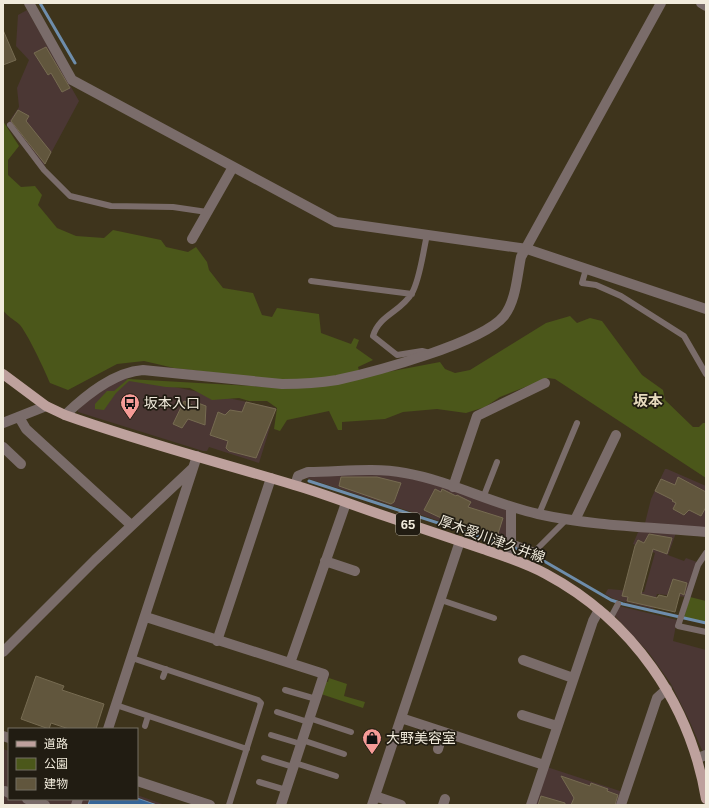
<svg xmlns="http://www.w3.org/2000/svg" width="709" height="808" font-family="Helvetica,'Noto Sans JP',sans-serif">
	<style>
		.industrial { fill: #4b3734 }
		.green { fill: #4b571a }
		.water { fill: #366596; stroke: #6e8dab }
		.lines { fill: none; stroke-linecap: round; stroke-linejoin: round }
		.stream { stroke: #6e8dab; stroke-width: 3 }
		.building { fill: #61563d; stroke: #766b51 }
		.service { stroke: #7a6c6a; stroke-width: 6 }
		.minor { stroke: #7a6c6a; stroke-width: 10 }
		.tertiary { stroke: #7a6c6a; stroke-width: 10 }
		.primary { stroke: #bea19d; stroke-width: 10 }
		.labels { text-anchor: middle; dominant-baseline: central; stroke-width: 3.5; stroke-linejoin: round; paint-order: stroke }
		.shield { fill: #211c12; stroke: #b3ad9f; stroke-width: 1 }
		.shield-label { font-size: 13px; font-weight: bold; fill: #f1ebdc }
		.poi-label { font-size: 14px; fill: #f1ebdc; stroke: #211c12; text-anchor: start }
		.street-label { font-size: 14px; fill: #f1ebdc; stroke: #211c12 }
		.neighbourhood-label { font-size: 15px; font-weight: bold; fill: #e5d9bc; stroke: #211c12 }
	</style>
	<rect width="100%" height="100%" fill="#3e341c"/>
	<path class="industrial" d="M27 10 79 101 44 166 8 123 19 107 17 88 29 60 16 46 18 15Z
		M121 378 160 384 276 408 259 463 209 447 207 451H203L78 412V410L90 399Z
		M665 469H667L706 486V529L645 523 651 499Z
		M378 473 427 481 508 510V543L306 478V476Z
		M639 530 676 533 668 555 684 561 686 558 697 562 686 597 657 594 653 609 614 599 605 594 608 589 644 592 655 553 633 544Z
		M619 606 677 620 673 641 706 650V753L702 750 689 720 671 684 649 653 615 616Z
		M3 749 9 751V799H137V795L165 805H3Z
		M547 767 623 792 618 805H534Z"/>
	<path class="green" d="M3 121 19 146 8 160V175L21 187 35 186 42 195 38 205 57 228 76 236 104 238 113 230 161 240 166 247 188 252 196 247 207 262 209 270 223 288 253 293 262 315 272 317 277 308 319 314 321 333 351 344 354 338 359 340 356 348 373 360 358 367 361 377 440 362 445 369 455 373 470 370 546 323 570 316 577 323 590 318 602 321 642 375 663 390 665 400 693 427H699L703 423H706V478L555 379 548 378 500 397 485 407 466 413 437 409 403 412 385 419 342 422V430H338L329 411 287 420 280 431 274 429 277 408 267 401H249L239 398 212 400 190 388 166 387 129 381 116 393 104 410 95 409V404L107 391H114L128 379 268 387 270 379 174 368 144 361 117 364 68 390 50 383C45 371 27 332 19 324 12 318 9 318 3 310Z
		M690 597 706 601V622L684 617Z
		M329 678 347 684 344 696 365 702 363 708 321 694 325 681 328 682Z"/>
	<path class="water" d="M137 798 157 805H88L90 799Z"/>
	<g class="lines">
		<path class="stream" d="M40 3 75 63
			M309 481 518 549 537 557 611 600 623 604 706 623"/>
	</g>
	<path class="building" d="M3 30 16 60 3 65Z
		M46 47 70 88 62 92 51 73 48 75 34 53Z
		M18 110 29 116 26 121 51 152 45 164 11 121Z
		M184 401 196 407 198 403 206 406 205 425 188 419 182 428 173 424Z
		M246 402 276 409 256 458 229 451 226 448 228 441 210 435 218 412 225 415 230 410 242 412Z
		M341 477H377L401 483 394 502 391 504 339 486Z
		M678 477 706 492V507L701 516 689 510 684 515 673 509 676 503 672 501 673 500 655 491 661 479 675 485Z
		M435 489 441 492 442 489 456 496 457 495 471 502 468 507 503 518 497 537 454 524 424 510Z
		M649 534 672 538 667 554 653 549 641 594 657 598 659 595 667 597 673 579 687 583 684 595 680 593 675 612 627 601 628 597 622 596 635 546 638 540 644 543Z
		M36 676 64 686 62 690 104 704 96 729H69L51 723 49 729 21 719Z
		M561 776 590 786 591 783 608 789 607 791 618 795 615 805H571L574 798Z
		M541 796 565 803V805H538Z"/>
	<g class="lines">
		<path class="service" d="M10 125 44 170 70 196 111 206 173 207 207 212
			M427 235C423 252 420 279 412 293 401 312 379 315 373 336L397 355 422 351 430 353
			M586 269 582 283 596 285 621 296 684 336 706 374
			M311 281 412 294
			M483 498 497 462
			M539 514 577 423
			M511 542 535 551 567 519
			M706 553 698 565 678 626 706 632
			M441 600 494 618
			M610 619 618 604
			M132 658 258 700 261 703 229 805
			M163 677 166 669
			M285 690 316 699
			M116 705 247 749
			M277 712 308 722
			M309 718 351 732
			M145 726 148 716
			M271 735 301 744
			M302 740 344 754
			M264 758 293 767
			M295 763 336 776
			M259 782 286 790"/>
		<path class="minor" d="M29 3 72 80 336 222 527 249 706 309
			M701 3 706 6
			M192 239 233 167
			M65 415C86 395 114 372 143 370L282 384C301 384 319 383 337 380 374 372 482 343 504 316 516 301 517 276 521 257L661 3
			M19 417 26 429 131 525
			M3 423 46 406
			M3 447 21 464
			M295 485 298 476 308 472C340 472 373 467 405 473 451 481 492 504 538 514 592 526 650 527 706 532
			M453 487 477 416 545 383
			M575 520 616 435
			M507 557 511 542V508
			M325 561 355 571
			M146 617 324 674 281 805
			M217 641 271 478
			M3 652 95 560 193 468
			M523 660 573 678
			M290 663 346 503
			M522 715 557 726
			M401 718 544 765
			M108 729 197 456
			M438 749 443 732
			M698 758 706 755
			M5 791 9 793
			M375 796 401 805
			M27 799 45 805
			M372 805 460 541
			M443 805 445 799
			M531 805 593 621 599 610
			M621 805 657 698 667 689"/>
		<path class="tertiary" d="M3 736 9 738
			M137 781 210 805
			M76 805 78 799"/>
		<path class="primary" d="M3 374 46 406 65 415C141 442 218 462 294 485 325 494 355 506 385 516 417 527 450 538 483 549 504 556 526 563 546 574 632 620 690 703 706 799"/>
	</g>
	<defs>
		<symbol id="bus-pin" viewBox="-11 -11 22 30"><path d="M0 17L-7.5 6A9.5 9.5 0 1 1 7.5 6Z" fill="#f59b97" stroke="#211c12"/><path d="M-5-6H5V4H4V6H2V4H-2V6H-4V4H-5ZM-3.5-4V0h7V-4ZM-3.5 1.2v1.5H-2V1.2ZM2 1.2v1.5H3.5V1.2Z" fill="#111"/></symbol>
		<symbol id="shop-pin" viewBox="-11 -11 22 30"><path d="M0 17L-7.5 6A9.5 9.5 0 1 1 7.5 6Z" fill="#f59b97" stroke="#211c12"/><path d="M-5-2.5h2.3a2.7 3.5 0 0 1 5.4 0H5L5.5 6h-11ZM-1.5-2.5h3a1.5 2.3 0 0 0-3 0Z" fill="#111"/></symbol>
	</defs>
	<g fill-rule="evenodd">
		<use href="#bus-pin" x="119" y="392" width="22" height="30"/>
		<use href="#shop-pin" x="361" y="727" width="22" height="30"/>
	</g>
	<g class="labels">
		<rect class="shield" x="396" y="513" width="24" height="22" rx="3"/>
		<g class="shield-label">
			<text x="408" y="524">65</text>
		</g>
		<g class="poi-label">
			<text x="144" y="403">坂本入口</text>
			<text x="386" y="738">大野美容室</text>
		</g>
		<g class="street-label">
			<text transform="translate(492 539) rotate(20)">厚木愛川津久井線</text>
		</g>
		<g class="neighbourhood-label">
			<text x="648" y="400">坂本</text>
		</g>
	</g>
	<rect width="709" height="808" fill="none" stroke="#f1ebdc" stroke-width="8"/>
	<rect x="8" y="728" width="130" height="72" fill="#211c12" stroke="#746f63"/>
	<rect x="16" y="741" width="20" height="6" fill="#bea19d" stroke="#746f63"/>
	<text x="44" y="748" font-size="12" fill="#f1ebdc">道路</text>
	<rect x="16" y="758" width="20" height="12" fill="#4b571a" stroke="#746f63"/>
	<text x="44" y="768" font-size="12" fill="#f1ebdc">公園</text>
	<rect x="16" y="778" width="20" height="12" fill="#61563d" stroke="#746f63"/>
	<text x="44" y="788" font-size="12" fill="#f1ebdc">建物</text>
</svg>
